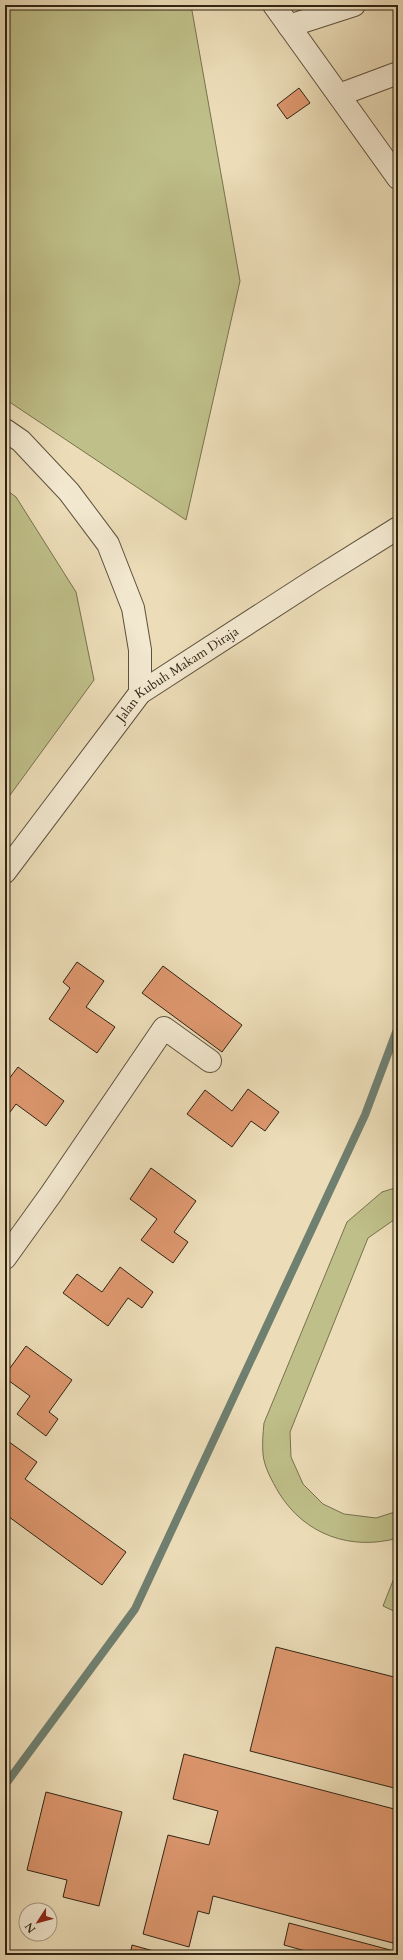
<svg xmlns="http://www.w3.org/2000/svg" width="403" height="1960" font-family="Cardo,serif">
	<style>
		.green { fill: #bfbf89; stroke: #77724e }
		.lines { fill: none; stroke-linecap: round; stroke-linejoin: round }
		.stream { stroke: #6f7f70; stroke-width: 8 }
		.building { fill: #de976e; stroke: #2f2414 }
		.minor-casing { stroke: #5e523d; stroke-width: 24 }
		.minor { stroke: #f3e9d1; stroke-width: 22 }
		.labels { text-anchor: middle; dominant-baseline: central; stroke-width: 4; stroke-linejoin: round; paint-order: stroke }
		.street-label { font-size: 13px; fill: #2f2414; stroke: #f3e9d1 }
	</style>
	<rect width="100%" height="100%" fill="#ecddb8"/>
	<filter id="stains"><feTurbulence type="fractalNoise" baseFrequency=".005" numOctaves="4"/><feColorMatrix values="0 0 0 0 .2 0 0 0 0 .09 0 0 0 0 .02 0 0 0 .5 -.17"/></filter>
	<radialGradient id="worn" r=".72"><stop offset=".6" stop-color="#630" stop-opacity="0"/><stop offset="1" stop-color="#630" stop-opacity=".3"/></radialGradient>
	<path class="green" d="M5 5H191L240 281 186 520 5 399Z
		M5 489 16 497 76 592 94 680 5 802Z
		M398 1187V1217L368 1238 290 1432 291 1457 303 1484 323 1504 344 1514 376 1518 398 1511V1538C351 1551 305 1535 279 1493 272 1481 264 1467 263 1454 262 1444 263 1433 264 1423L347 1222 382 1192Z
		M398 1568V1613L383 1606Z"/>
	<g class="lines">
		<path class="stream" d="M5 1785 135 1609 365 1115 398 1027"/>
	</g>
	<path class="building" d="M299 88 310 103 287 119 277 105Z
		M77 962 104 981 86 1007 115 1027 97 1053 49 1019 70 988 63 982Z
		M163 966 242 1025 222 1052 142 993Z
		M18 1067 64 1101 46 1126 16 1104 5 1119V1084Z
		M248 1089 279 1112 265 1131 251 1121 232 1147 187 1114 205 1090 232 1111Z
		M151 1168 196 1201 174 1232 188 1242 173 1263 141 1240 157 1219 130 1199Z
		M120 1267 153 1292 142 1308 128 1298 108 1326 63 1293 77 1274 102 1292Z
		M26 1346 72 1380 49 1412 58 1419 46 1436 17 1414 30 1396 5 1378V1375Z
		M5 1439 37 1462 25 1479 126 1552 102 1585 5 1514Z
		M276 1647 398 1678V1789L250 1751Z
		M184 1754 398 1810V1923L393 1943 213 1896 209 1914 198 1911 189 1947 143 1934 168 1835 209 1845 218 1811 173 1799Z
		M46 1792 122 1812 99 1906 63 1897 67 1880 27 1870Z
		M289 1923 394 1951 393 1955H320L284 1945Z
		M132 1945 168 1955H130Z"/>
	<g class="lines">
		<defs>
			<g id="minor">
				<path d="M274 5 398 178"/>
				<path d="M289 26 354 5"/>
				<path d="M339 95 398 73"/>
				<path d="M5 430 21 441 69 492 108 544 133 608 140 650V693"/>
				<path id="s1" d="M5 872 140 693 313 581 398 528"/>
				<path d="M5 1258 51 1194 164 1028 210 1061"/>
			</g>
		</defs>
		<use href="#minor" class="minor-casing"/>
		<use href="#minor" class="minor"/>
	</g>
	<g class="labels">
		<g class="street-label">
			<text stroke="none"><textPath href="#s1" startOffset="265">Jalan Kubuh Makam Diraja</textPath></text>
		</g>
	</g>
	<rect width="403" height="1960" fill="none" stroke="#ecddb8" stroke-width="20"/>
	<rect x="6" y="6" width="391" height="1948" fill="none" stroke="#2f2414" stroke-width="2"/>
	<rect x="10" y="10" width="383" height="1940" fill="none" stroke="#2f2414"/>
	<g transform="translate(38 1922) rotate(234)"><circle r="19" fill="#f3e9d1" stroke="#a59a85"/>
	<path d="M0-3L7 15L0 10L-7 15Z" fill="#8f2418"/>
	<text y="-6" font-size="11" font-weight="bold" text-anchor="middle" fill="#2f2414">N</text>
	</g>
	<rect width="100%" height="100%" filter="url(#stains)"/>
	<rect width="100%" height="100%" fill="url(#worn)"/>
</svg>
